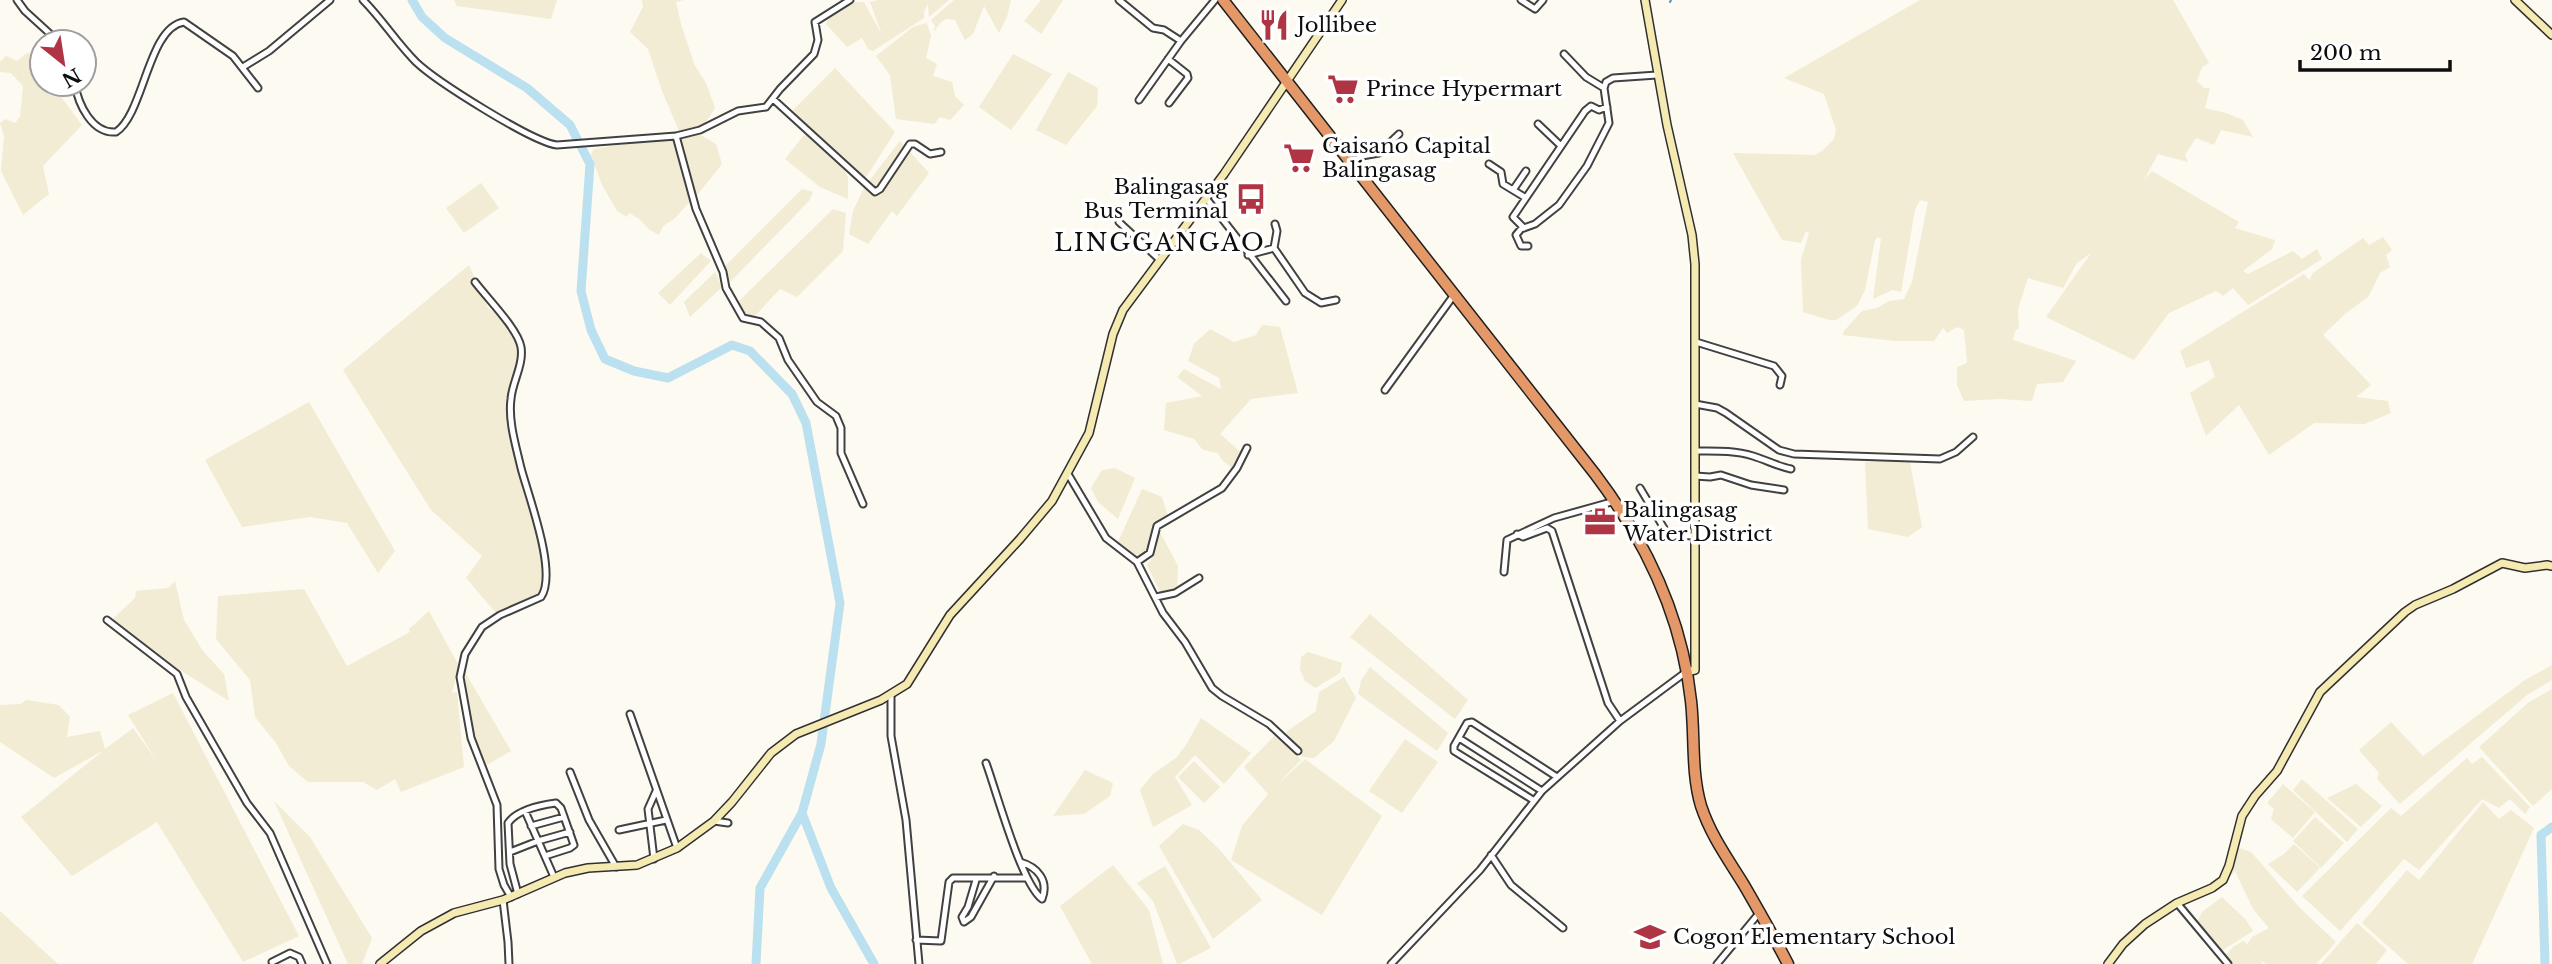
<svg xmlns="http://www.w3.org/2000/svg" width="2552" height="964" font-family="'Libre Baskerville',serif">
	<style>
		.farmland { fill: #f1ecd3 }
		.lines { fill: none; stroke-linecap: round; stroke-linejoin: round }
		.stream { stroke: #4a98bf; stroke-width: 2 }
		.river { stroke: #bbe0f0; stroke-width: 9 }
		.street-casing { stroke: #414141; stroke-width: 9 }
		.secondary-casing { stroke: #303030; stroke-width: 10 }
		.highway-casing { stroke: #1f1f1f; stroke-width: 13 }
		.street { stroke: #fff; stroke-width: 5 }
		.secondary { stroke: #f6eab3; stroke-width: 7 }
		.highway { stroke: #e49868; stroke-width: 10 }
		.labels { text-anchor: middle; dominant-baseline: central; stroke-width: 7; stroke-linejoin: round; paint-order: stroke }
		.poi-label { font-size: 21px; fill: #0e0e0e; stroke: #fff; text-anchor: start }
		.quarter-label { font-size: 24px; letter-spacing: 2px; fill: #0e0e0e; stroke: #fff }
	</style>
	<rect width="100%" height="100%" fill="#fdfaf1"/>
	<path class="farmland" d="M454 0H557L551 19 457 6Z
		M642 0H684L676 2 681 24 695 66 706 83 715 108 702 128 693 127 679 131 662 91 648 49 630 32 643 7Z
		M878 0H949L929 17 928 4 924 12V18L873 51 868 49 862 38 847 47 826 24 829 16 855 2H864L882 35 870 2Z
		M954 0H1011L1007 17 999 33 984 6 973 34 965 40 955 20 946 19 940 23 934 32 935 26 931 20Z
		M1041 0H1063L1041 34 1024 21Z
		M1920 0H2173L2209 63 2202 67 2197 81 2204 88H2210L2205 108 2226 113 2243 120 2253 137 2221 130 2214 145 2196 138 2185 155 2188 162 2158 154 2144 180 2152 171 2239 222 2235 228 2275 240 2272 249 2243 271 2248 274 2293 251 2302 259 2317 249 2322 259 2248 305 2233 288 2223 296 2216 291 2169 313 2134 360 2046 317 2091 253 2077 263 2063 288 2028 278 2018 309 2019 328 2015 331 2013 340 2076 361 2063 382 2037 384 2032 401 2000 399 1964 401 1957 385V367L1967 363 1964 330 1957 327 1947 333 1943 328 1934 341H1895L1843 335V332L1862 311 1877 308 1889 301 1904 299 1912 282 1928 202 1920 200 1915 210 1901 292 1892 290 1873 299 1881 239 1878 237 1875 240 1865 290 1857 306 1836 320H1829L1803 312 1801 260 1809 233 1806 231 1801 243 1782 240 1733 153 1815 155 1822 151 1834 139 1836 130 1824 94 1784 78Z
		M927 23 931 36 926 58 937 64 933 76 952 82 955 96 964 105 950 120 940 117 934 124 896 119 890 75 876 56 913 27Z
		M27 53 37 55 42 68 35 75 42 80V84H48L56 90 82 125 43 166 49 194 23 215 1 171 4 136 0 123 5 119 15 123 20 117 23 86 11 73 0 72V62L6 56 17 61Z
		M1013 54 1052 74 1011 130 979 107Z
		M835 68 895 132 865 179 789 114Z
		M1068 72 1098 88 1097 106 1066 145 1036 130Z
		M697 133 716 144 722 164 694 199 677 138Z
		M805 134 845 171 848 178V199L820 187 785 159Z
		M676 137 690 202 674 219 663 226 659 235 650 230 638 218 629 213 627 217 617 211 602 185 591 155 593 150 599 148Z
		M900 141 929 173 897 216 892 211 868 244 849 234 853 211 865 186Z
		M481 183 499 208 464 233 446 208Z
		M802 189 813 192 809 201 730 282 725 266Z
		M833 209 846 213 843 251 797 297 780 289 752 319 736 304Z
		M2383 237 2392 250 2386 255 2390 267 2380 273 2369 296 2345 314 2323 335 2371 385 2356 397 2388 401 2391 413 2365 424 2314 423 2269 455 2239 405 2206 436 2190 393 2215 377 2209 360 2186 368 2180 351 2304 274 2309 280 2313 273 2363 238 2369 245Z
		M701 253 711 261 670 305 658 293Z
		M469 265 488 308 519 331V354L508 399 522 468 540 531 544 593 496 613 466 578 482 556 431 510 343 370Z
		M715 272 722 287 690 317 684 302Z
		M1262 325 1280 327 1298 393 1251 399 1220 434 1242 453 1232 468 1222 460 1218 453 1203 450 1194 439 1164 430 1166 403 1202 396 1177 377 1184 369 1221 389 1219 378 1188 361 1194 344 1210 329 1234 342 1256 335Z
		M309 402 395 551 378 573 347 523 310 517 242 527 205 460Z
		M1887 461 1910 462 1922 527 1908 537 1868 529 1865 462Z
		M1115 468 1135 478 1118 519 1098 502 1091 488 1102 470Z
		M1142 489 1162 497 1168 516 1155 527 1148 553 1140 558 1117 544Z
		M1160 532 1178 566 1177 592 1162 596 1147 565 1155 554Z
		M175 581 184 620 203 651 224 674 229 701 153 653 110 622 135 598 136 591 168 588Z
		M304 589 347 666 410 632 409 629 429 611 459 666 452 693 457 692 464 767 401 792 395 779 377 790 363 782H308L289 766 276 743 255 717 250 680 216 639 218 596Z
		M1370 614 1468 700 1455 719 1350 637Z
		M1308 652 1342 663 1340 673 1315 688 1305 681 1300 669 1301 657Z
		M2552 665V680L2527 695 2400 804 2377 779 2379 773 2359 750 2391 722 2423 756 2525 680Z
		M1370 667 1448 733 1437 751 1358 694 1361 681Z
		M465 672 511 751 487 765 473 740 461 687Z
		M1344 677 1356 698 1334 741 1314 758 1303 757 1286 732 1316 711 1319 692Z
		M2552 689V789L2533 806 2479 747 2529 702Z
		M173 693 299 936 243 962 157 822 72 876 21 817 104 750 54 778 0 742V705L21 704 26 700 59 705 70 717 67 737 100 731 105 749 133 728 157 761 128 715Z
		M1201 718 1251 753 1224 784 1195 755 1175 777 1192 805 1153 827 1140 790 1153 774 1176 758 1186 745Z
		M1276 734 1301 760 1275 787 1305 759 1382 816 1322 915 1231 860 1242 826 1268 794 1244 767Z
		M1405 739 1438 762 1402 813 1369 791Z
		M2482 757 2530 807 2525 814 2510 799 2499 808 2482 799 2419 870 2404 859 2340 931 2302 896 2391 808 2401 816 2467 758 2472 764Z
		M1194 761 1220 787 1204 803 1178 777Z
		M1085 770 1113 783 1110 796 1084 814 1053 816Z
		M2302 779 2358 829 2347 842 2293 790Z
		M2283 784 2315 812 2293 838 2271 819 2274 809 2267 803Z
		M2356 784 2382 806 2361 827 2327 798Z
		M274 801 310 837 372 938 362 964H348Z
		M2483 802 2499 819 2511 810 2534 828 2472 964H2408L2362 923 2407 870 2419 880Z
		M2315 817 2344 843 2321 868 2293 841Z
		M1183 824 1199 830 1220 850 1262 900 1213 939 1159 846Z
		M2294 844 2320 868 2297 892 2268 864 2284 854Z
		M2239 848 2251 852 2300 908 2336 942 2316 964H2266L2262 961 2261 964H2231L2224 957 2234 946 2244 941 2249 946 2248 943 2252 937 2269 928 2253 909 2235 871 2229 878Z
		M1113 865 1149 910 1163 964H1092L1060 906Z
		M1165 866 1211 948 1179 964H1177L1153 901 1137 883Z
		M2222 897 2246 920 2253 931 2218 953 2191 922H2197L2202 912Z
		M0 911 58 964H0Z
		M2357 923 2387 950 2376 964H2321Z"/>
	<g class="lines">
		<path class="stream" d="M1670 2 1671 0"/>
		<path class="river" d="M412 0 422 17 445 38 527 88 570 125 590 164 581 291 591 330 605 359 634 371 668 378 732 345 750 351 792 394 806 423 840 603 821 744 802 813 760 888 756 964
			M802 813 831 888 874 964
			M2545 964 2541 835 2552 827"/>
		<defs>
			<path id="street" d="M17 0 25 11 59 42
				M363 0C382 19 397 43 416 62 436 81 532 142 557 145L676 136 700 130 738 111 766 107 780 89 814 54 818 40 815 22 850 0
				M1119 0 1153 28 1164 30 1181 41
				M1521 0 1535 9 1543 0
				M1564 54 1586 77 1604 88
				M1168 59 1187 74 1188 78 1169 103
				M243 67 269 51 330 0
				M75 84C78 104 92 134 116 132 144 114 148 27 184 22L233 56 258 88
				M773 99 875 192 880 189 910 144H915L930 154 941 152
				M1139 100 1181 41 1215 0
				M1538 124 1560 145
				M676 136 696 209 723 272 726 288 743 318 761 322 779 338 788 360 817 402 836 416 841 428V453L863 504
				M1351 163 1362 156 1379 153 1399 134
				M1489 164 1501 172 1503 184 1526 198
				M1513 190 1526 171
				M1206 198 1286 301
				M1119 222 1160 260
				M1275 224 1277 231 1274 248 1305 293 1321 303 1336 300
				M1524 228 1513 217 1585 111 1591 106 1599 110 1607 107
				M1528 246H1521L1516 235 1521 229 1535 224 1559 205 1587 166 1609 123 1604 88 1606 82 1613 78 1657 75
				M1248 255 1274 248
				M475 282C487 298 518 329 521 347 524 364 512 383 511 399 508 421 516 446 521 468 528 495 558 573 541 597L500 615 482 627 465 654 460 677 471 738 497 805 499 869 504 885 511 897
				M1696 342 1774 366 1782 376 1780 385
				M1385 390 1454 295
				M1695 404 1717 408 1726 413 1779 450 1794 454 1940 459 1956 452 1973 437
				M1695 451C1715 451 1734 450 1753 456 1766 460 1777 466 1791 469
				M1068 474 1106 538 1137 562 1163 613 1185 642 1212 688 1222 696 1269 724 1298 751
				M1695 476 1710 477 1721 475 1751 485 1784 490
				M1640 488 1668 535 1695 536
				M1517 534 1523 537 1547 528 1552 531 1608 703 1620 721
				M1137 562 1150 553 1157 526 1222 488 1237 468 1247 448
				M1504 572 1507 540 1554 518 1615 501
				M1156 597 1175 593 1199 578
				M107 620 177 674 186 697 247 803 270 833 327 964
				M891 695V736L906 820 919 964
				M630 714 677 848
				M1459 738 1542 791
				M986 763C997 793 1021 883 1042 899 1049 881 1038 867 1020 862
				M570 772 589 820 616 867
				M1533 800 1454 751V746L1467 723 1472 722 1557 777
				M525 811 554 877
				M714 821 728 823
				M531 826 564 817
				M619 830 666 820
				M510 852 538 841 570 832
				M1491 855 1511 885 1563 928
				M654 859 648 809 656 791
				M976 880 968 907 962 917 964 922 971 917 994 876
				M518 894 510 864 508 823C517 810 541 805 556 803L561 808 574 845 570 848 545 856
				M503 900 508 942 509 964
				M2177 903 2228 964
				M916 940 941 941 949 882 953 878H1027
				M272 962 290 953 299 957 302 964
				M1391 964 1480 870 1542 791 1620 721 1686 672
				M1717 964 1760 912"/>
			<path id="secondary" d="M1645 0 1667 125 1692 235 1695 264V670L1686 672
				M2515 0 2552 35
				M380 964 421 931 454 913 503 900 565 873 588 868 637 865 677 848 714 821 732 802 771 753 796 734 881 700 907 684 950 615 1020 539 1052 501 1089 433 1113 334 1123 310 1224 174 1342 0
				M2108 964 2123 944 2145 924 2177 903 2212 888 2223 880 2229 866 2242 816 2255 796 2277 771 2320 692 2405 612 2415 605 2453 589 2502 563 2525 568 2547 565 2552 566"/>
			<path id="highway" d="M1223 0 1595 474C1645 540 1682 617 1691 701 1695 736 1691 772 1701 806 1711 836 1728 859 1744 885 1759 911 1774 937 1788 964"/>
		</defs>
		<use href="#street" class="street-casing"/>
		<use href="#secondary" class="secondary-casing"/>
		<use href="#highway" class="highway-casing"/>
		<use href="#street" class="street"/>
		<use href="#secondary" class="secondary"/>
		<use href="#highway" class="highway"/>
	</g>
	<defs>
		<symbol id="restaurant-bare" viewBox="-9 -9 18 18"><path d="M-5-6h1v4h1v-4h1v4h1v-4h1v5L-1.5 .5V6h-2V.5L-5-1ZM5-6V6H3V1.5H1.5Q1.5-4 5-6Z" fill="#af3544" stroke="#fff" stroke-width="2.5" paint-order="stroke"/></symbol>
		<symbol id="supermarket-bare" viewBox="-9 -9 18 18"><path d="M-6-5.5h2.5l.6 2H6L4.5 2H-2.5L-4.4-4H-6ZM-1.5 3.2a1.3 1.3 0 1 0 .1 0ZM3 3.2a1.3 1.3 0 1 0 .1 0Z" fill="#af3544" stroke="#fff" stroke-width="2.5" paint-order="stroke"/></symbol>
		<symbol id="bus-bare" viewBox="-9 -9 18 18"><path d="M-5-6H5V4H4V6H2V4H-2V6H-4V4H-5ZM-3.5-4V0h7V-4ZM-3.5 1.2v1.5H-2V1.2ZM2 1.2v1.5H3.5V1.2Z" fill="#af3544" stroke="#fff" stroke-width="2.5" paint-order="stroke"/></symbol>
		<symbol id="office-bare" viewBox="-9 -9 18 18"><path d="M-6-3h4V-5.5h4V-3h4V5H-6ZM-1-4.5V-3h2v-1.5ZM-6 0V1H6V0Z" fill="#af3544" stroke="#fff" stroke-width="2.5" paint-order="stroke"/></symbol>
		<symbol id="school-bare" viewBox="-9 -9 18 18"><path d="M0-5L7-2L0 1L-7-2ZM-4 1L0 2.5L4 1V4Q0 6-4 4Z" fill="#af3544" stroke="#fff" stroke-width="2.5" paint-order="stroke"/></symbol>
	</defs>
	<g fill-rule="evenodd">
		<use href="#restaurant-bare" x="1252" y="3" width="44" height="44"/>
		<use href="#supermarket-bare" x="1321" y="67" width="44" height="44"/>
		<use href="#supermarket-bare" x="1277" y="136" width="44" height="44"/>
		<use href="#bus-bare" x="1229" y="177" width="44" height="44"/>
		<use href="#office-bare" x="1578" y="500" width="44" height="44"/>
		<use href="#school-bare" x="1628" y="915" width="44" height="44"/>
	</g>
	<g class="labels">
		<g class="poi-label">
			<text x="1297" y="25">Jollibee</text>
			<text x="1366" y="89">Prince Hypermart</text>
			<text x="1322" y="146">Gaisano Capital<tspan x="1322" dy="24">Balingasag</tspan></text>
			<text x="1228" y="187" text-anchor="end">Balingasag<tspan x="1228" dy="24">Bus Terminal</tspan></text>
			<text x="1623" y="510">Balingasag<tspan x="1623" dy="24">Water District</tspan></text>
			<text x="1673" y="937">Cogon Elementary School</text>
		</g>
		<g class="quarter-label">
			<text x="1160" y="242">LINGGANGAO</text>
		</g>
	</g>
	<g transform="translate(63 63) rotate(150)"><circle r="33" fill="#ffffff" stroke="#9f9f9f" stroke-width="2"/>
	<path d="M0-5L12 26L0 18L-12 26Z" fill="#af3544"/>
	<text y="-10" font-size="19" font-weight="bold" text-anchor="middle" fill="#0e0e0e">N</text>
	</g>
	<path d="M2300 60v10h150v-10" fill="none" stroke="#0e0e0e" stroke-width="3.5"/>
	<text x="2310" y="60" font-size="21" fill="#0e0e0e" stroke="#ffffff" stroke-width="5" paint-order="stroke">200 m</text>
</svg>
